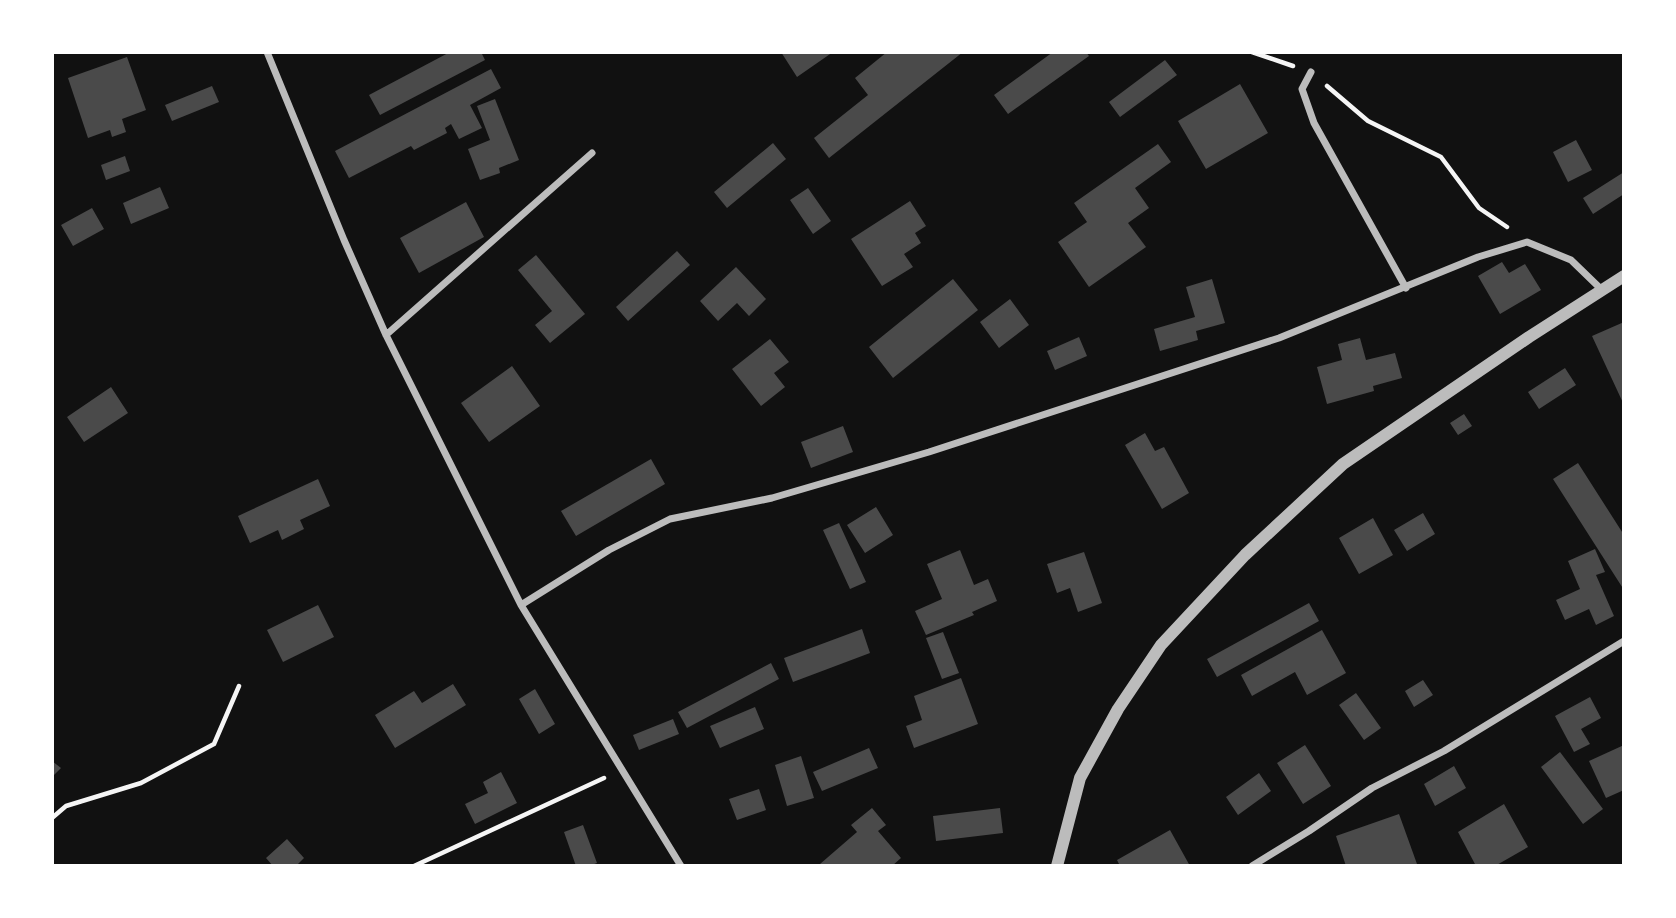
<svg xmlns="http://www.w3.org/2000/svg" width="1676" height="918" font-family="Poppins,sans-serif">
	<style>
		.building { fill: #4a4a4a }
		.lines { fill: none; stroke-linecap: round; stroke-linejoin: round }
		.path { stroke: #f5f5f5; stroke-width: 4.5 }
		.minor { stroke: #bcbcbc; stroke-width: 7 }
		.tertiary { stroke: #bcbcbc; stroke-width: 12 }
	</style>
	<rect width="100%" height="100%" fill="#111"/>
	<path class="building" d="M450 52H481L485 60 380 115 369 95Z
		M781 52H833L797 77Z
		M887 52H963L829 158 814 138 868 95 855 78Z
		M1053 52H1086L1089 56 1008 114 994 95Z
		M127 57 146 110 122 119 126 132 112 137 110 130 88 138 68 78Z
		M1165 60 1177 75 1120 117 1109 102Z
		M491 69 501 88 470 105 482 128 459 139 451 124 445 128 447 133 414 150 411 146 349 178 335 151Z
		M1240 84 1268 133 1206 169 1178 121Z
		M212 86 219 102 172 121 165 105Z
		M495 99 519 160 499 168 500 173 480 180 468 149 490 140 477 106Z
		M1576 140 1592 170 1568 182 1553 152Z
		M773 143 786 159 727 208 714 192Z
		M1158 144 1171 162 1135 188 1149 208 1128 223 1146 247 1089 287 1058 242 1087 222 1074 203Z
		M125 156 130 171 106 180 101 165Z
		M1624 172V194L1593 214 1583 198Z
		M160 187 169 208 131 224 123 203Z
		M808 188 831 221 813 234 790 200Z
		M910 201 926 226 915 233 921 243 904 254 913 267 882 286 851 239Z
		M466 202 484 237 419 273 400 238Z
		M92 208 104 229 73 246 61 225Z
		M677 251 690 265 628 321 616 307Z
		M536 255 585 314 550 343 535 325 552 311 518 270Z
		M1502 262 1509 273 1525 264 1541 290 1500 314 1478 276Z
		M736 267 766 299 749 316 737 303 718 321 700 301Z
		M953 279 978 310 893 378 869 347Z
		M1212 279 1225 323 1196 331 1198 340 1160 351 1154 329 1195 317 1186 287Z
		M1010 299 1029 325 999 348 980 322Z
		M1624 322V405L1592 336Z
		M1079 337 1087 356 1055 370 1047 351Z
		M1360 338 1366 360 1395 353 1402 378 1373 386 1374 391 1327 404 1317 367 1342 360 1338 344Z
		M770 339 789 362 774 373 785 387 761 406 732 369Z
		M512 366 540 406 489 442 461 403Z
		M1565 368 1576 385 1539 409 1528 392Z
		M111 387 128 413 84 442 67 417Z
		M1464 414 1472 426 1458 435 1450 423Z
		M843 426 853 452 811 468 801 442Z
		M1145 433 1155 451 1164 447 1189 493 1162 509 1125 445Z
		M651 459 665 484 576 536 561 511Z
		M1578 463 1624 535V590L1553 479Z
		M318 479 330 506 300 520 304 529 282 540 278 530 250 543 238 516Z
		M876 507 893 535 865 553 847 525Z
		M1423 513 1435 534 1407 551 1394 530Z
		M1373 518 1393 555 1359 574 1339 538Z
		M839 523 866 582 850 589 823 530Z
		M1595 549 1605 572 1596 575 1614 616 1596 625 1589 609 1565 620 1556 600 1580 589 1568 561Z
		M960 550 974 585 988 579 997 601 972 612 974 615 926 635 915 611 942 599 927 564Z
		M1084 552 1102 603 1078 612 1070 588 1057 593 1047 564Z
		M1309 603 1319 621 1217 677 1207 659Z
		M318 605 334 637 283 662 267 630Z
		M862 629 870 653 793 682 784 658Z
		M1322 630 1346 673 1307 695 1295 672 1252 696 1241 675Z
		M943 632 959 673 942 679 926 638Z
		M771 663 779 679 687 728 678 712Z
		M961 678 978 724 914 748 906 726 922 720 914 696Z
		M1423 680 1433 695 1414 707 1405 691Z
		M453 684 466 705 395 748 375 715 414 691 422 703Z
		M535 689 555 724 539 734 519 699Z
		M1356 693 1381 728 1364 740 1339 705Z
		M1590 697 1601 718 1581 729 1590 744 1574 752 1555 716Z
		M755 707 764 729 720 748 710 726Z
		M673 719 679 734 639 750 633 735Z
		M1305 745 1331 786 1303 804 1277 763Z
		M1624 745V790L1606 798 1589 761Z
		M869 748 878 768 822 791 813 772Z
		M1560 752 1603 809 1583 824 1541 767Z
		M801 756 814 798 787 806 775 765Z
		M52 761 61 768 52 777Z
		M1454 766 1466 788 1435 806 1424 784Z
		M501 772 517 803 475 824 465 804 488 793 483 782Z
		M1259 773 1271 791 1238 815 1226 797Z
		M759 789 766 810 737 820 729 799Z
		M1504 804 1528 847 1495 866H1476L1458 832Z
		M872 808 886 825 878 831 901 858 892 866H821L820 864 857 832 851 825Z
		M1000 808 1003 833 936 841 933 816Z
		M1399 814 1417 864 1346 866 1336 836Z
		M583 825 597 863 589 866H576L564 832Z
		M1170 830 1190 866H1120L1117 860Z
		M287 839 304 858 296 866H273L266 858Z"/>
	<g class="lines">
		<path class="path" d="M1252 52 1293 66
			M1327 86 1368 121 1441 157 1479 208 1507 227
			M52 818 66 806 141 783 214 744 239 686
			M414 866 604 778"/>
		<path class="minor" d="M267 52 344 240 386 335 521 605 681 866
			M1311 72 1302 89 1314 123 1406 288
			M386 335 592 153
			M521 605 609 550 670 519 772 498 929 452 1279 338 1478 257 1527 242 1571 260 1602 290
			M1252 866 1309 831 1372 788 1444 751 1624 641"/>
		<path class="tertiary" d="M1057 866 1080 778 1118 709 1161 645 1245 555 1343 464 1529 337 1624 276"/>
	</g>
	<rect width="1676" height="918" fill="none" stroke="#ffffff" stroke-width="108"/>
</svg>
